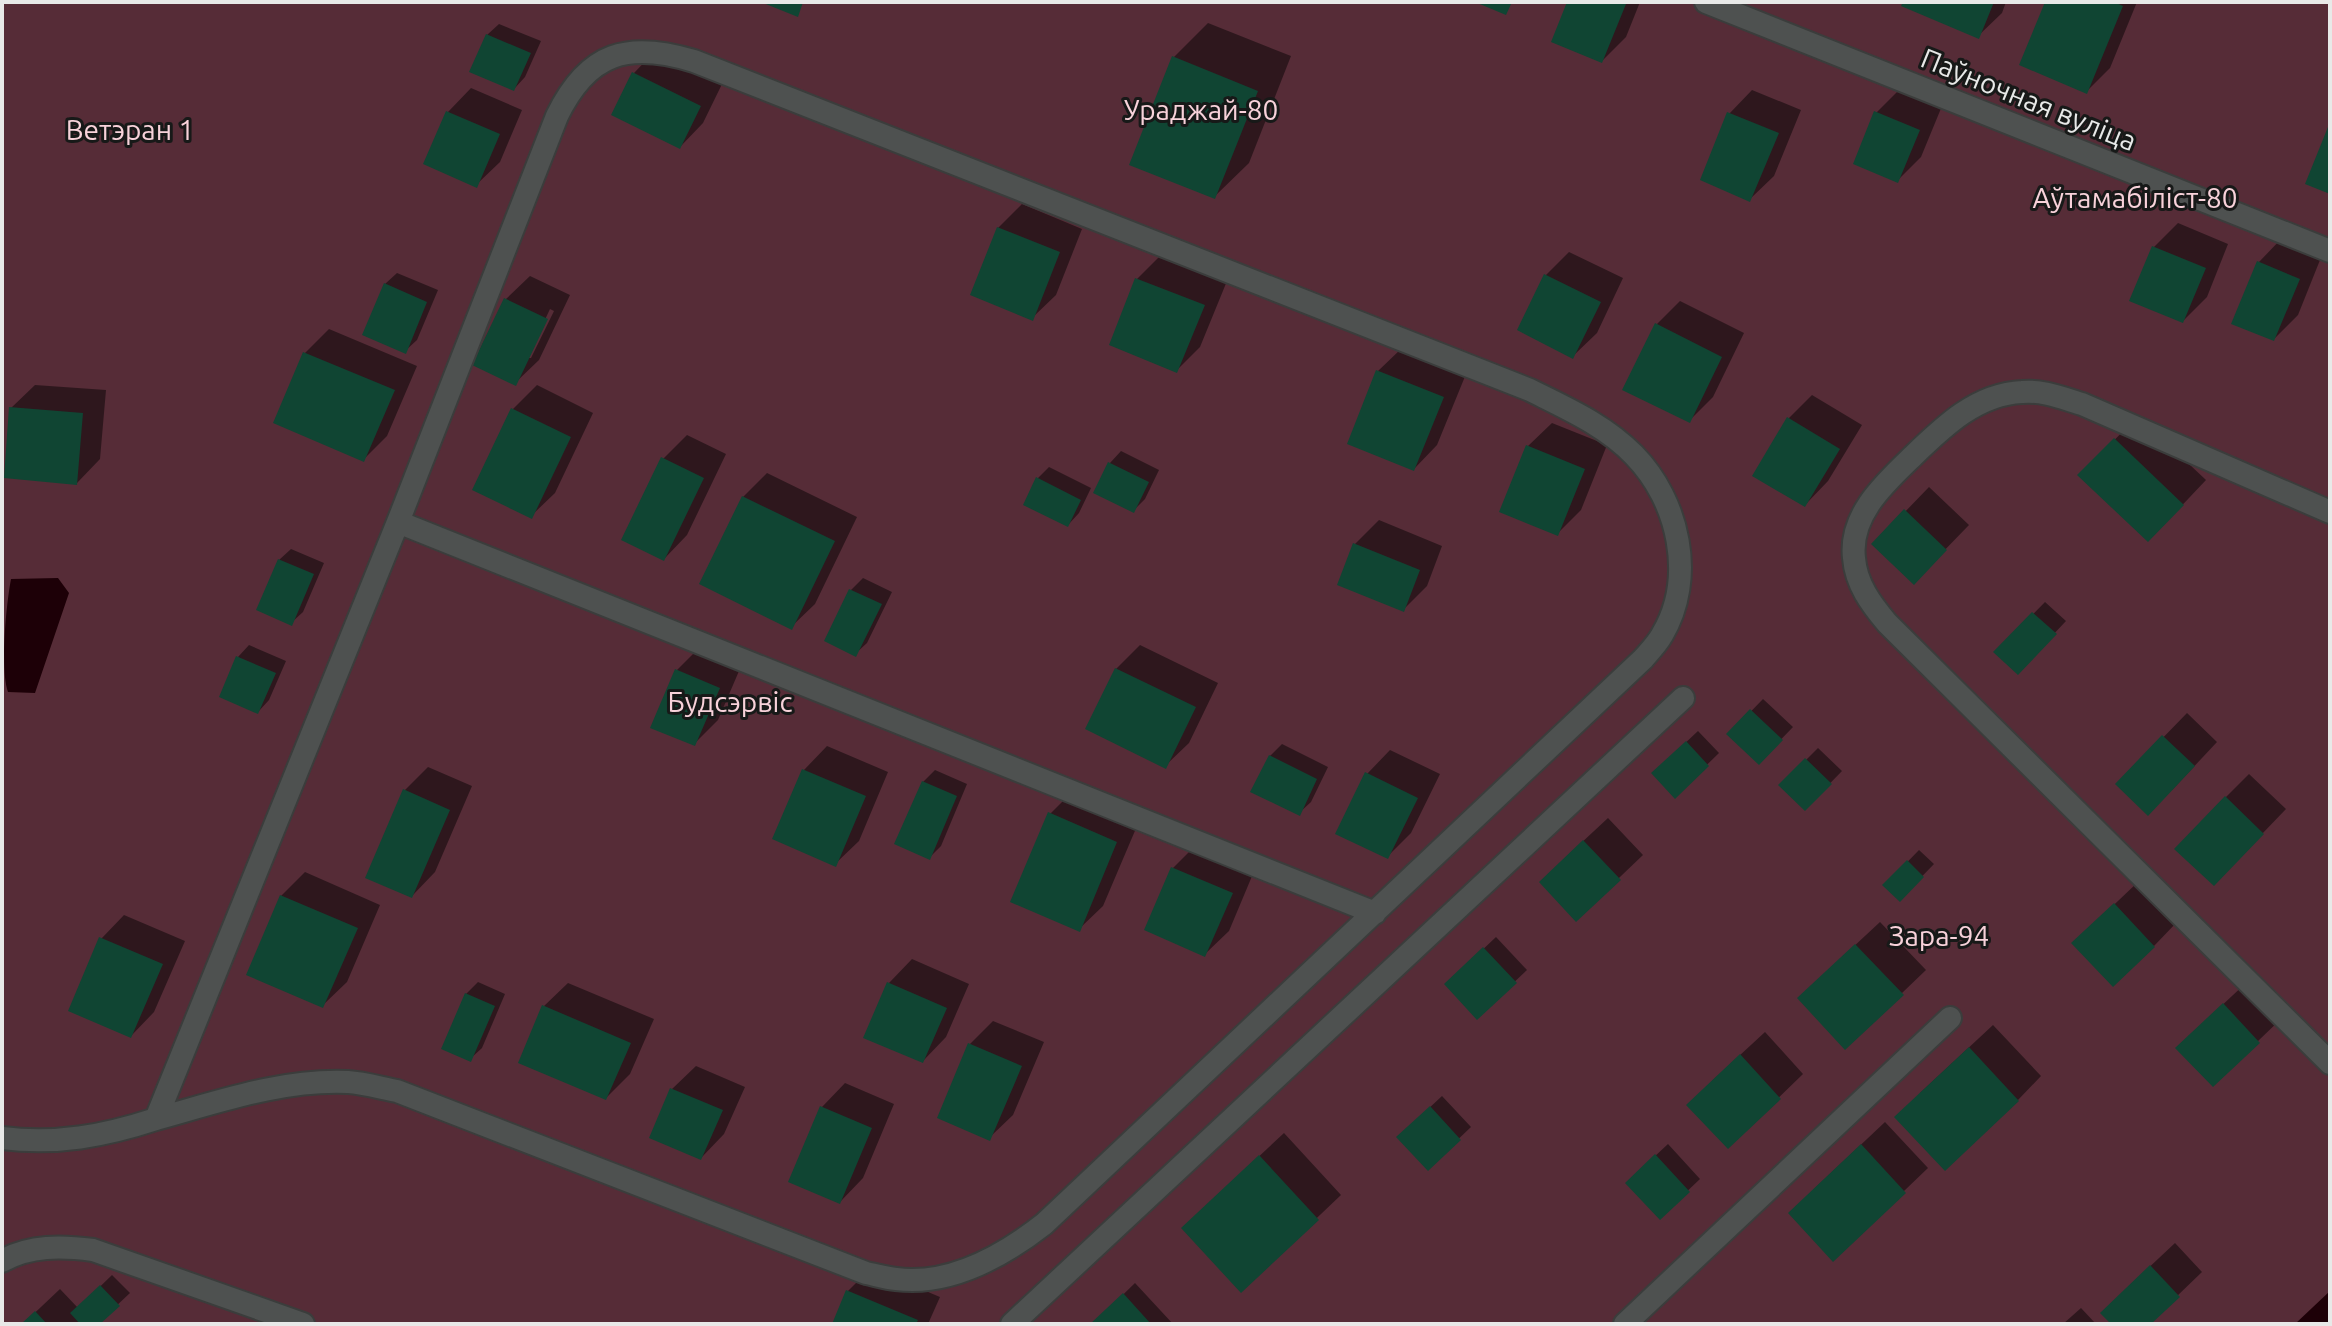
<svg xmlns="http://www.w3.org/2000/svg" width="2332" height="1326" font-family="Ubuntu,sans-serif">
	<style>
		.garden { fill: #562c37 }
		.water { fill: #1d0007 }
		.shadow { fill: #0007; fill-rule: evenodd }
		.building { fill: #104533 }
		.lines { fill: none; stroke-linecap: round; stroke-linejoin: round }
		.service-casing { stroke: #3b3d3c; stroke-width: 26 }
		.service { stroke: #4e5150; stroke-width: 22 }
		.labels { text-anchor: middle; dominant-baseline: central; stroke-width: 6; stroke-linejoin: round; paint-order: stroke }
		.street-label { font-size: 28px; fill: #e8e9e8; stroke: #171918 }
		.park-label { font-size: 28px; fill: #f8d2da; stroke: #171918 }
	</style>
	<rect width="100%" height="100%" fill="#202321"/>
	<path class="garden" d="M2 2H2330V1324H2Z"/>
	<path class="water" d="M58 578 69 593 35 693 8 692C0 669 6 606 11 579Z
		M2330 1291V1324H2295Z"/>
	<path class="shadow" d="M1569 2H1640L1626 37 1602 61Z
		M1905 2H2006L2002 13 1978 36Z
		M2047 2H2137L2110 68 2087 91Z
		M1208 23 1291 56 1249 163 1214 197 1174 57Z
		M499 24 541 41 525 77 514 89 487 35Z
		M657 49 723 82 703 123 680 147 634 73Z
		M471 88 522 110 500 162 476 185 448 112Z
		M1900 89 1942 106 1921 157 1898 180 1876 113Z
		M1752 90 1801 110 1774 176 1750 199 1729 114Z
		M1022 204 1082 229 1056 295 1032 318 998 228Z
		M2178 223 2228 244 2207 297 2183 321 2132 300 2154 247Z
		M2282 238 2322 255 2298 315 2274 339 2259 262Z
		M1569 252 1623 278 1597 333 1573 356 1546 275Z
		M1161 255 1227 281 1200 347 1177 370 1111 344 1137 279Z
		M397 273 438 290 417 340 405 351 385 284Z
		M530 276 570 295 539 360 515 383 506 299ZM550 309 554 311 531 358H527Z
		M1680 301 1744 333 1713 397 1689 421 1657 324Z
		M329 329 417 366 387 436 363 460 275 422 305 353Z
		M1402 348 1466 374 1437 445 1414 469 1378 371Z
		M35 385 106 390 100 459 77 483 11 408Z
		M537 385 593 413 555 493 531 516 513 409Z
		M1812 395 1862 425 1828 481 1805 505 1789 418Z
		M2138 416 2206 480 2172 516 2080 475Z
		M1552 423 1607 445 1581 510 1557 534 1528 446Z
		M687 435 726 454 687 535 664 559 663 459Z
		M1121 451 1159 470 1145 499 1134 510 1096 492 1110 463Z
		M1049 467 1091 488 1079 513 1068 525 1037 479Z
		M767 473 857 517 815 604 791 627 743 497Z
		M1929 487 1969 525 1937 558 1874 544Z
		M1379 520 1442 546 1427 586 1403 610 1355 544Z
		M291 549 324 563 303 612 291 623 279 560Z
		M863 578 892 592 867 643 855 654 827 640 851 590Z
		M2045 602 2066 621 2018 672 1996 652Z
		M249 645 286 661 269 700 258 712 238 657Z
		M1140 645 1218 683 1189 743 1165 766 1116 669Z
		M700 647 742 664 718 720 694 744 677 670Z
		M1763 699 1793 727 1759 762 1729 734Z
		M2187 713 2217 742 2172 790 2118 784Z
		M1698 731 1719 753 1675 796 1665 762Z
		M1282 744 1328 767 1311 802 1299 813 1270 756Z
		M827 746 888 772 859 841 835 864 804 770Z
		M1818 748 1842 771 1805 809 1781 785Z
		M1390 750 1440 774 1411 833 1387 857 1367 774Z
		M428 767 472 786 435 872 412 896 404 791Z
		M935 770 967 784 941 846 929 858 923 782Z
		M2249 774 2286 809 2237 860 2226 797Z
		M1074 790 1140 819 1103 906 1079 929 1050 814Z
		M1608 818 1643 855 1576 919 1565 858Z
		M1197 844 1255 869 1229 931 1205 954 1147 929 1173 868Z
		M1919 850 1934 864 1900 899 1885 885Z
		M305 872 380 905 347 982 323 1005 281 896Z
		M2139 881 2177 922 2154 946 2098 920Z
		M124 915 185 941 154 1012 131 1036 101 939Z
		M1880 922 1926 970 1902 993 1823 975Z
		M1496 937 1527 970 1477 1017 1458 973Z
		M912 959 969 984 946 1037 923 1061 889 983Z
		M2248 981 2282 1018 2258 1041 2201 1025Z
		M478 982 505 994 482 1048 470 1059 466 994Z
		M568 983 654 1019 630 1074 606 1098 544 1006Z
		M993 1021 1044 1042 1013 1115 989 1138 970 1044Z
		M1993 1025 2041 1076 2018 1100 1920 1093Z
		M1765 1032 1803 1074 1728 1147 1712 1081Z
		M696 1066 745 1087 724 1134 701 1158 672 1089Z
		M845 1083 894 1104 863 1178 840 1202 822 1107Z
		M1442 1096 1471 1127 1428 1168 1410 1126Z
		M1885 1122 1928 1168 1833 1259 1814 1189Z
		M1284 1133 1341 1195 1241 1290 1207 1205Z
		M1668 1144 1700 1179 1660 1217 1639 1171Z
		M2175 1243 2202 1272 2148 1324H2113L2126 1289Z
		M871 1268 940 1297 928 1324H834L848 1291Z
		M112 1275 130 1293 97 1324H23L60 1289 78 1308Z
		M1135 1283 1173 1324H1095L1094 1323Z
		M2081 1308 2096 1324H2063Z"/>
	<path class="building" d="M761 2H803L798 17Z
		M1475 2H1512L1506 15Z
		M1567 2H1621L1626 4 1602 63 1551 42Z
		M1903 2H1994L1979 39 1901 6Z
		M2045 2H2114L2123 6 2087 94 2019 65Z
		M486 34 531 53 514 91 469 72Z
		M1172 56 1258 91 1215 199 1129 165Z
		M632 72 701 106 680 149 611 115Z
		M446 111 500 134 477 188 423 164Z
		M1874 111 1920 130 1898 183 1853 164Z
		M1727 112 1779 133 1750 202 1700 180Z
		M2330 122V194L2305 184Z
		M997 227 1060 252 1033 321 970 295Z
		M2152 246 2206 268 2183 323 2129 301Z
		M2257 261 2300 279 2274 341 2231 324Z
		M1544 274 1601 302 1573 359 1517 330Z
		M1135 278 1205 305 1177 373 1109 345Z
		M384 283 427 302 406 354 362 335Z
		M504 298 548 319 516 386 472 365Z
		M1655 323 1722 357 1690 423 1622 390Z
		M303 352 395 390 364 462 273 423Z
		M1376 370 1444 397 1414 471 1347 444Z
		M9 407 83 413 77 485 4 478Z
		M511 408 571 437 532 519 472 490Z
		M1787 417 1840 449 1805 507 1752 476Z
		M2114 438 2184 505 2148 542 2077 475Z
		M1526 445 1585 469 1558 536 1499 512Z
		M661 457 704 478 664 561 621 540Z
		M1108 462 1149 482 1134 513 1093 493Z
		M1036 477 1081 500 1068 527 1023 505Z
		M742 496 835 541 792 630 699 584Z
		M1904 509 1947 550 1914 585 1871 544Z
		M1353 543 1420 570 1404 612 1337 585Z
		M278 559 314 574 292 626 256 610Z
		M849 589 882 604 856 657 824 641Z
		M2032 612 2057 634 2018 675 1993 652Z
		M236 656 276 673 258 714 219 697Z
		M1115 668 1196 707 1166 769 1085 729Z
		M675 669 720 688 695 746 650 728Z
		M1750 709 1783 740 1759 765 1726 734Z
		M2162 735 2195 766 2148 816 2115 784Z
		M1686 741 1709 766 1675 799 1651 773Z
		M1269 755 1317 779 1300 816 1250 792Z
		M1805 758 1832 784 1805 811 1778 785Z
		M802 769 866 796 836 867 772 839Z
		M1365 772 1418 798 1388 859 1335 834Z
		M922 781 957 796 930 860 894 844Z
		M403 789 450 810 412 898 365 878Z
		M2225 796 2264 834 2214 886 2174 849Z
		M1048 812 1117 842 1080 932 1010 902Z
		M1583 840 1621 880 1576 922 1539 882Z
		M1907 860 1924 877 1900 902 1882 885Z
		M1171 867 1233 893 1205 957 1144 930Z
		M280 895 358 928 323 1008 246 975Z
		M2114 903 2155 947 2113 987 2071 943Z
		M99 937 163 964 131 1038 68 1011Z
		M1855 944 1904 995 1845 1050 1797 998Z
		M1483 947 1517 983 1477 1020 1444 984Z
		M887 982 947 1008 923 1063 863 1038Z
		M465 993 495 1006 471 1062 441 1049Z
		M2223 1003 2260 1043 2213 1087 2175 1048Z
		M542 1005 631 1043 606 1100 518 1063Z
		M968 1043 1022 1066 990 1141 937 1118Z
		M1969 1047 2019 1101 1945 1171 1894 1117Z
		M1740 1054 1781 1099 1728 1149 1686 1105Z
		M670 1088 723 1110 701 1160 649 1138Z
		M820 1106 872 1128 840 1204 788 1182Z
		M1430 1106 1461 1140 1428 1171 1396 1137Z
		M1861 1144 1906 1193 1833 1262 1788 1213Z
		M1655 1154 1690 1192 1660 1220 1625 1183Z
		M1259 1155 1319 1220 1241 1293 1181 1228Z
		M2150 1265 2180 1297 2151 1324H2111L2100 1313Z
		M100 1285 120 1306 100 1324H80L70 1313Z
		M846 1290 918 1320 916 1324H832Z
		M1123 1293 1151 1324H1090Z
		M35 1311 47 1324H21Z"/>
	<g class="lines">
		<defs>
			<path id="service" d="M1706 2 2330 251
				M2330 512 2082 404C2062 398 2043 390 2022 392 1977 394 1944 426 1913 456 1885 483 1849 515 1854 558 1856 584 1871 604 1887 623L2330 1063
				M398 522 1375 913
				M2 1138C56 1145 104 1136 156 1119L398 522 557 116C588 52 628 41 694 61L1530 390C1566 408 1605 425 1634 455 1679 501 1696 578 1662 635 1657 644 1649 652 1643 659L1044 1224C1003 1256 950 1286 896 1279 886 1278 876 1275 866 1273L397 1091C381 1088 364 1083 348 1082 282 1079 218 1102 156 1119
				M2 1261C30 1245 62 1246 93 1250L303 1324
				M1012 1324 1683 698
				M1625 1324 1950 1018"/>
		</defs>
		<use href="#service" class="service-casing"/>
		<use href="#service" class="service"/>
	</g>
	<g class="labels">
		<g class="street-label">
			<text transform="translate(2029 99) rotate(22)">Паўночная вуліца</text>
		</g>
		<g class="park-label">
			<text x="1201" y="109">Ураджай-80</text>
			<text x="130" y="129">Ветэран 1</text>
			<text x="2135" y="197">Аўтамабіліст-80</text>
			<text x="730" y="701">Будсэрвіс</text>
			<text x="1939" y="935">Зара-94</text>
		</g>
	</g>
	<rect width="2332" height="1326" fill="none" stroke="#e8e9e8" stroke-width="8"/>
</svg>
